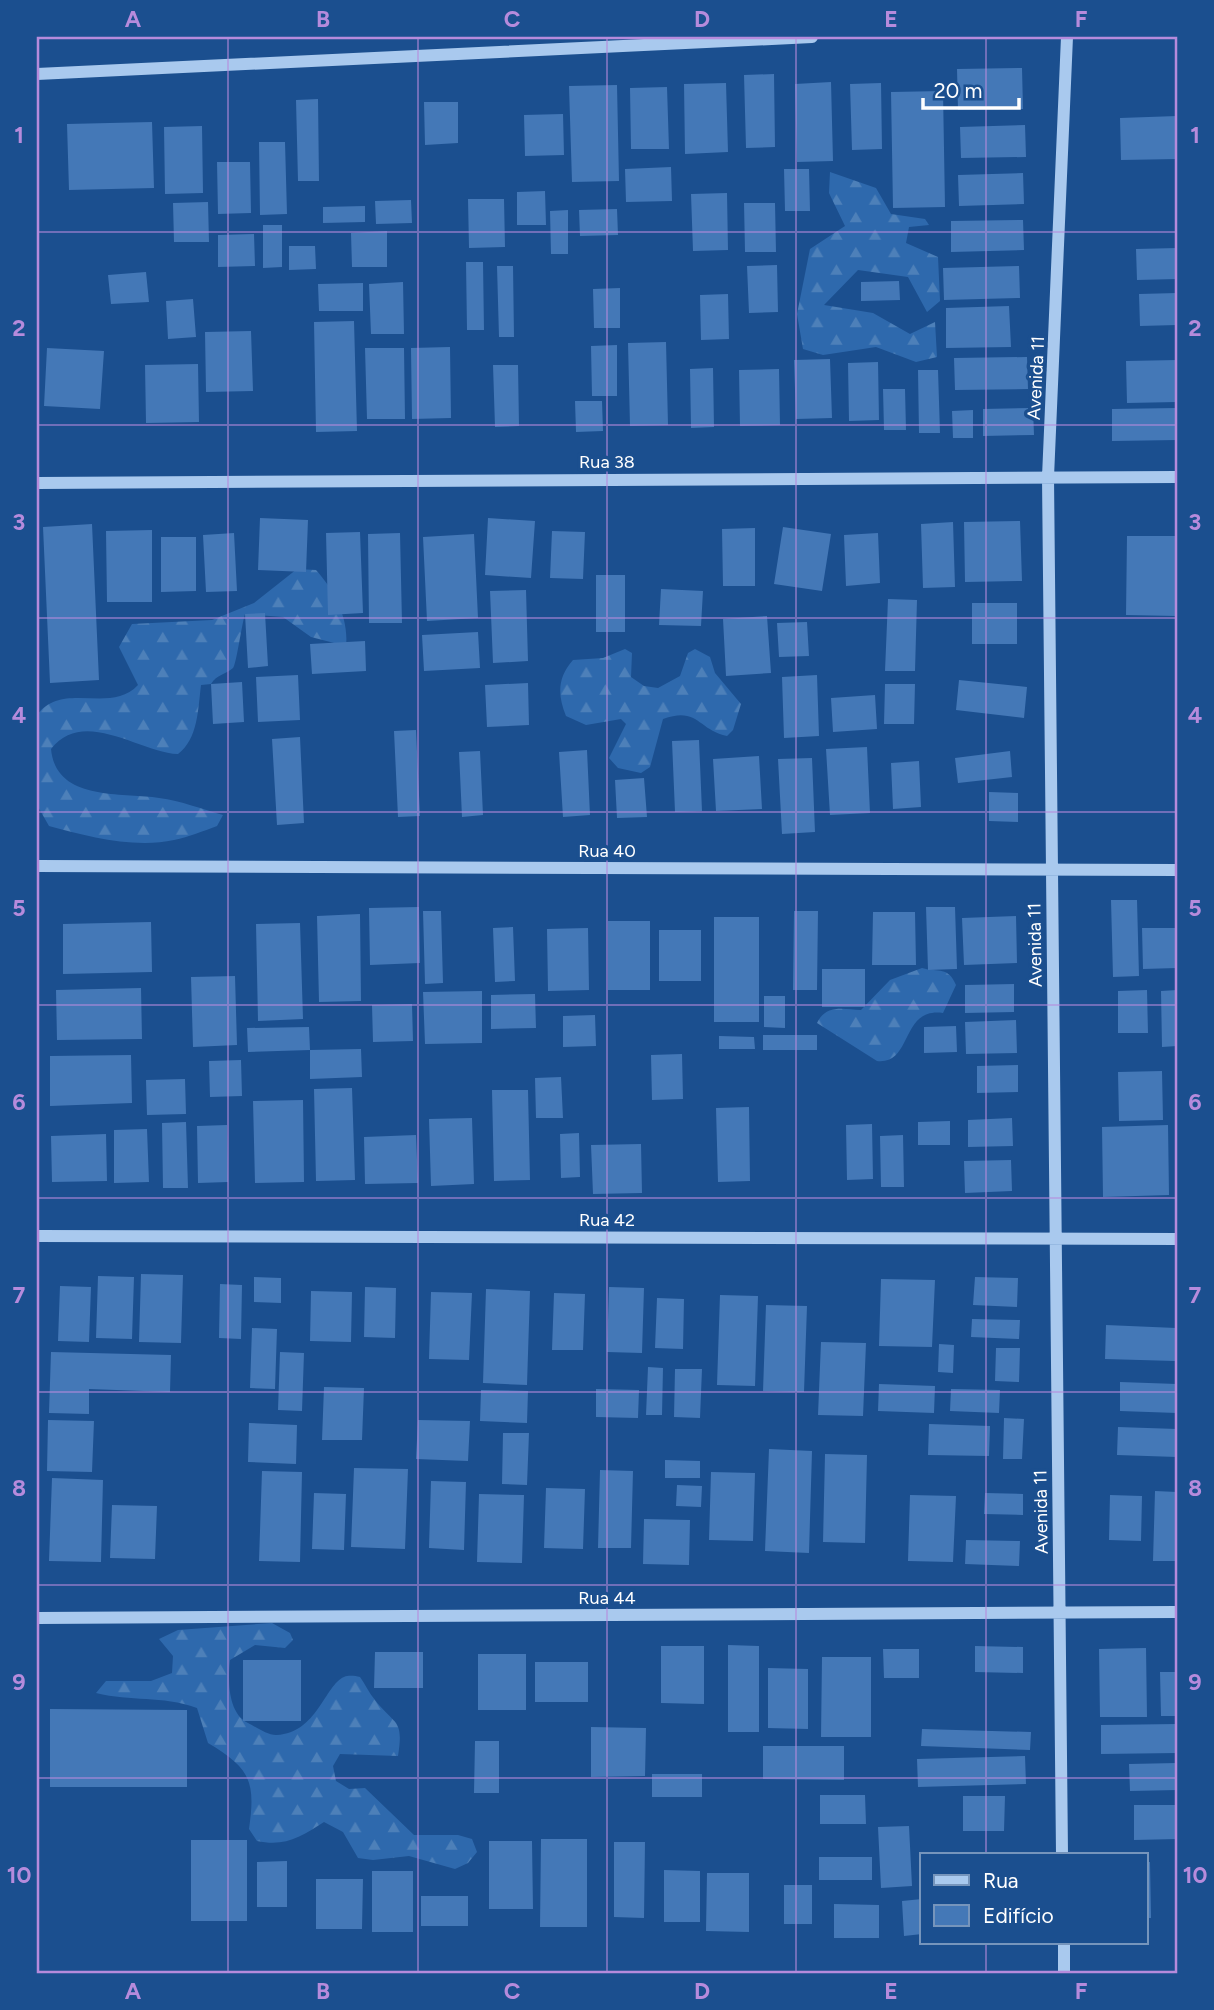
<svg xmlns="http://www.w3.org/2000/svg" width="1214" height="2010" font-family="Figtree,sans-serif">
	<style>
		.forest { fill: url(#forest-firs) }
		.building { fill: #4478b7 }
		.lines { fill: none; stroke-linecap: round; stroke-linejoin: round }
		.minor { stroke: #a9c9ee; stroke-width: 12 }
		.grid { fill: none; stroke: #b68bdc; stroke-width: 2; stroke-opacity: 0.55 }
		.labels { text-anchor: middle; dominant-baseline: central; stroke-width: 7; stroke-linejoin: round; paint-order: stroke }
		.street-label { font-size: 18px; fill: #fff; stroke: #1b4f8f }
		.neatline { fill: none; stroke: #b68bdc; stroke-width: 2.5 }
		.grid-label { font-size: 23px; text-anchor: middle; font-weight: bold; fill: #b68bdc }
	</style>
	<defs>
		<pattern id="forest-firs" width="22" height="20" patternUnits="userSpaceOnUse" patternTransform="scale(1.75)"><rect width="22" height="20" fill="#2e69ad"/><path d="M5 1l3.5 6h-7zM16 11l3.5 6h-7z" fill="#4d80b9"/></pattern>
	</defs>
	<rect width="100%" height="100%" fill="#1b4f8f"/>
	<path class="forest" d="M830 172 876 188 891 214 925 219 929 225 909 227 906 243 938 257 940 301 927 312 908 277 858 270 824 305 873 313 910 334 935 322 937 357 916 362 876 347 823 355 803 349 797 314 810 249 845 226 829 193Z
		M297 569 316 570C334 590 349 618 346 646L311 637 283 617 245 614C242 623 236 666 233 668 225 675 217 674 211 684L201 685C198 709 198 739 178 754 139 752 83 707 51 749 56 802 122 792 159 798 181 801 202 809 223 815L217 826C203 831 189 837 174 840 134 849 87 836 49 826L37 805V715C63 680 110 715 138 685L119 647 132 624 212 620 254 603Z
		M625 649 632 653 631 677 644 686 658 688 680 676 688 653 695 649 710 657 715 673 741 704 733 730 727 736C698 730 698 706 663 719L650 767 641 773 618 768 609 758 626 724 621 719 586 725 566 716C557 694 558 677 573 660L603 658Z
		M922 968C939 973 948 966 956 985L943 1013C900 1007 913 1065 877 1061L817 1023C826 1004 843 1009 861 1010L890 980Z
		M272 1623 290 1633 293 1640 285 1648 255 1645 230 1660C228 1678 227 1713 248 1723 256 1727 269 1736 277 1735 317 1733 325 1685 344 1677 349 1675 355 1676 360 1677 365 1684 369 1693 375 1700 395 1726 404 1718 398 1756L340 1754 333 1766 336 1781 349 1789 365 1788 414 1835H458L472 1839 477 1852 468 1863 455 1869 409 1856 373 1860 358 1858 343 1832 324 1822C301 1837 285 1847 257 1841L249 1829C256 1781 250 1768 208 1743L197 1708C161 1695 132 1702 96 1693L106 1681H151L172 1673 173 1656 159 1639 178 1630Z"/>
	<path class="building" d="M1022 68 1023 109 958 110 957 69Z
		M774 74 775 147 746 148 744 75Z
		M831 82 833 161 797 162 795 84Z
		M726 83 728 152 685 154 684 84Z
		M881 83 882 149 852 150 850 84Z
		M617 85 619 181 572 182 569 86Z
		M667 87 669 149H631L630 88Z
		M943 91 945 207 893 208 891 92Z
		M318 99 319 181H298L296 100Z
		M424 102H458V143L425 145Z
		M563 114 564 155 525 156 524 115Z
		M1177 116V159L1121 160 1120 118Z
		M152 122 154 188 69 190 67 124Z
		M1025 125 1026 157 961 158 960 127Z
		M202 126 203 193 165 194 164 127Z
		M259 142H285L287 214 260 215Z
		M217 162H250L251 213 218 214Z
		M671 167 672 201 626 202 625 169Z
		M784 169H809L810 211H785Z
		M1023 173 1024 204 959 206 958 175Z
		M545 191 546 225H517V192Z
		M727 193 728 250 693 251 691 194Z
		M468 199H504L505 247 469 248Z
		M411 200 412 223 376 224 375 201Z
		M208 202 209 242H174L173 203Z
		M744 203H775L776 252H745Z
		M365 206V222L323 223V207Z
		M617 209 618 235 580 236 579 210Z
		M568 210V254H551L550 211Z
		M1023 220 1024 250 951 252V221Z
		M263 225H282V267L263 268Z
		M387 231V267H352L351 233Z
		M254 234 255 266 218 267V235Z
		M289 246H315L316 269 289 270Z
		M1177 248V279L1137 280 1136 249Z
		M466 262H483L484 330H467Z
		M777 265 778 312 749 313 747 266Z
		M497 266H513L514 337H499Z
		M1019 266 1020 298 944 300 943 268Z
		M146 272 149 302 111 304 108 275Z
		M899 281 900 300 861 301V282Z
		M403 282 404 334H371L369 284Z
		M363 283V311H319L318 284Z
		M620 288V328H594L593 289Z
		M1177 293V325L1140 326 1139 294Z
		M728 294 729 339 701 340 700 295Z
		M193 299 196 337 168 339 166 301Z
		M1009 306 1011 347 946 348V308Z
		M354 321 357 431 316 432 314 322Z
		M251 331 253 391 206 392 205 332Z
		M666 342 668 425 630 426 628 343Z
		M617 345V396H592L591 346Z
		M450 347 451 418 412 419 411 348Z
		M47 348 104 351 100 409 44 406Z
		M365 348H404L405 419H367Z
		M1027 357 1028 389 955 390 954 358Z
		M830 359 832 418 796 419 794 360Z
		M1177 360V402L1127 403 1126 361Z
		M878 362 879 420 849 421 848 363Z
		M198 364 199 422 146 423 145 365Z
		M493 365H518L519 426 495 427Z
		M713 368 714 427 691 428 690 369Z
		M779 369 780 425 740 426 739 370Z
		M918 370H938L940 433H919Z
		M883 389H905L906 430H884Z
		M575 401H602L603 431 576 432Z
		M1033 408 1034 435 983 436V409Z
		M1177 408V440L1112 441V409Z
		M973 410V438H953L952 411Z
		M260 518 308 520 306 572 258 570Z
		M488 518 535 521 531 578 485 575Z
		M1020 521 1022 581 965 582 964 522Z
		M953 522 955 587 923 588 921 524Z
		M92 524 99 680 50 683 43 527Z
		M783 527 831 534 822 591 774 584Z
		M755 528V586H723L722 529Z
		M152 530V602H107L106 531Z
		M552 531 585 532 583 579 550 578Z
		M360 532 363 613 328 615 326 533Z
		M234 533 237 591 206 592 203 535Z
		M400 533 402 623H369L368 534Z
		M878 533 880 583 846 586 844 535Z
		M474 534 478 618 427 621 423 537Z
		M1127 536H1177V616L1126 615Z
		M161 537H196V591L161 592Z
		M596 575H625V632H596Z
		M661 589 703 591 701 626 659 625Z
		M526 590 528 661 493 663 490 591Z
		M888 599 917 600 915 671H885Z
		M972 603H1017V644H972Z
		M265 613 268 666 248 668 245 614Z
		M767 616 771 673 726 676 723 619Z
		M807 622 809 656 779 657 777 623Z
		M478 632 480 668 424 671 422 635Z
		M365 641 366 671 312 674 310 644Z
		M298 675 300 720 258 722 256 677Z
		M817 675 819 736 784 738 782 677Z
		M959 680 1027 687 1024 718 956 710Z
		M242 682 244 722 213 724 211 684Z
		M528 683 529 725 487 727 485 685Z
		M885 684H915L914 724H884Z
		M875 695 877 729 833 732 831 698Z
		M416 730 420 816 398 817 394 731Z
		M300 737 304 823 277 825 272 739Z
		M699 740 702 811 675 812 672 741Z
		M867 747 870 813 830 815 826 749Z
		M587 750 590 815 563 817 559 752Z
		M480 751 483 815 462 817 459 752Z
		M1010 751 1012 777 958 783 955 758Z
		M759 756 762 809 716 811 713 759Z
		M812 758 815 832 782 834 778 759Z
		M919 761 921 807 893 809 891 763Z
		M644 778 647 817 617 818 615 780Z
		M989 792 1018 793V822L989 821Z
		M1111 900H1137L1139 976 1113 977Z
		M419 907 420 963 370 965 369 908Z
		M926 907H955L957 969 928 970Z
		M423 911H441L443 983 425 984Z
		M794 911H818L817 990H793Z
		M873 912H915L916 965H872Z
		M360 914 361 1001 319 1002 317 916Z
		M1016 916 1017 963 964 965 962 918Z
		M714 917H759V1022H714Z
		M608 921H650V990H608Z
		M151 922 152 972 63 974V924Z
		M300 923 303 1019 258 1021 256 924Z
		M513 927 515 981 495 982 493 928Z
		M588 928 589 990 548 991 547 929Z
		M1142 928H1177V968L1143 969Z
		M659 930H701V981H659Z
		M822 969H865V1007H822Z
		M235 976 237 1045 193 1047 191 977Z
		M1014 984V1012L965 1013V985Z
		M141 988 142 1039 57 1040 56 990Z
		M1147 990 1148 1033H1118V991Z
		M1177 990V1046L1162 1047 1161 991Z
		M482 991V1043L425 1044 423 992Z
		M535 994 536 1028 491 1029V995Z
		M764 996H785V1028L764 1027Z
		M412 1004 413 1041 373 1042 372 1005Z
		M595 1015 596 1046 563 1047V1016Z
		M1016 1020 1017 1053 966 1054 965 1022Z
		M956 1026 957 1052 924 1053V1027Z
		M309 1027 310 1050 248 1052 247 1028Z
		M763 1035H817V1050H763Z
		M719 1036 754 1037 755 1049H719Z
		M361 1049 362 1077 310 1079V1050Z
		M682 1054 683 1099 652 1100 651 1055Z
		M131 1055 132 1103 50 1106V1056Z
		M241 1060 242 1096 210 1097 209 1061Z
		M1018 1065V1092L977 1093V1066Z
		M1162 1071 1163 1120 1119 1121 1118 1072Z
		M561 1077 563 1118H536L535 1078Z
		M185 1079 186 1114 147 1115 146 1080Z
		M352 1088 355 1180 316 1181 314 1089Z
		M492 1090H528L530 1180 494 1181Z
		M303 1100 304 1182 255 1183 253 1101Z
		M749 1107 750 1181 718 1182 716 1108Z
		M472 1118 474 1184 431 1186 429 1119Z
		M1012 1118 1013 1146 968 1147V1120Z
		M950 1121V1145H918V1122Z
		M186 1122 188 1188H163L162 1123Z
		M872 1124 873 1179 847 1180 846 1125Z
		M227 1125 228 1182 198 1183 197 1126Z
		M1168 1125 1169 1195 1103 1197 1102 1127Z
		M147 1129 149 1182 114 1183V1130Z
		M579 1133 580 1177 561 1178 560 1134Z
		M106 1134 107 1181 52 1182 51 1136Z
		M416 1135 418 1183 365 1184 364 1137Z
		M903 1135 904 1187H881L880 1136Z
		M641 1144 642 1193 593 1194 591 1145Z
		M1011 1160 1012 1191 965 1193 964 1161Z
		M141 1274 183 1275 181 1343 139 1342Z
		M98 1276 134 1277 132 1339 96 1338Z
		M254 1277 281 1278V1303L254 1302Z
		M975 1277 1018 1278 1017 1307 973 1305Z
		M881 1279 935 1280 932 1347 879 1346Z
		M220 1284 242 1285 241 1339 219 1338Z
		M60 1286 91 1287 89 1342 58 1341Z
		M365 1287 396 1288 395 1338 364 1337Z
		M609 1287 644 1288 642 1353 607 1352Z
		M486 1289 530 1291 527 1385 483 1383Z
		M311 1291 352 1292 351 1342 310 1341Z
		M431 1292 472 1293 469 1360 429 1359Z
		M554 1293 585 1294 583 1350H552Z
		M720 1295 758 1296 755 1386 717 1385Z
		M657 1298 684 1299 683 1349 655 1348Z
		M766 1305 807 1306 804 1392 763 1391Z
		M972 1319 1020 1320 1019 1339 971 1337Z
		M1106 1325 1176 1328 1175 1361 1105 1359Z
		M252 1328 277 1329 275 1389 250 1388Z
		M821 1342 866 1343 863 1416 818 1415Z
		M939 1344 954 1345 953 1373 938 1372Z
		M996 1348H1020L1019 1382 995 1381Z
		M51 1352 171 1355 170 1392 89 1389V1414L49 1413Z
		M280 1352 304 1353 302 1411 278 1410Z
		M648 1367 663 1368 662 1415H646Z
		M675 1369H702L700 1418 674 1417Z
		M1120 1382 1177 1384V1413L1120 1411Z
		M879 1384 935 1386 934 1413 878 1411Z
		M324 1387 364 1388 362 1440H322Z
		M596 1389 639 1390 638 1418 596 1417Z
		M951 1389 1000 1390 999 1413 950 1411Z
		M481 1390 528 1391 527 1423 480 1421Z
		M1004 1418 1024 1419 1022 1459H1003Z
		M48 1420 94 1421 92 1472 47 1471Z
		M418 1420 470 1421 468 1461 416 1459Z
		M249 1423 297 1425 296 1464 248 1462Z
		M929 1424 990 1426 989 1456 928 1455Z
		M1118 1427 1177 1429V1457L1117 1455Z
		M503 1433H529L527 1485 502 1484Z
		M769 1449 812 1451 809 1553 765 1551Z
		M825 1454 867 1455 865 1543 823 1542Z
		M665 1460 700 1461V1478H665Z
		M354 1468 408 1469 405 1549 351 1547Z
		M600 1470 633 1471 631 1548H598Z
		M262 1471 302 1472 300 1562 259 1561Z
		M711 1472 755 1473 753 1541 709 1540Z
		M52 1478 103 1480 101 1562 49 1561Z
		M431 1481 466 1482 464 1550 429 1548Z
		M677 1485 702 1486 701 1507 676 1506Z
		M546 1488 585 1489 583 1549 544 1548Z
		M1155 1491 1177 1492V1561H1153Z
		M314 1493 346 1494 344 1550 312 1549Z
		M985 1493 1023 1494V1515L984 1514Z
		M479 1494 524 1495 522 1563 477 1562Z
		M910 1495 956 1496 953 1562 908 1561Z
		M1110 1495 1142 1496 1141 1541 1109 1540Z
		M112 1505 157 1506 155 1559 110 1558Z
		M644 1519 690 1520 689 1565 643 1564Z
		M966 1540 1020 1541 1019 1566 965 1564Z
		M728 1645 759 1646V1732H728Z
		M661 1646H704V1704L661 1703Z
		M975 1646 1023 1647V1673L975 1672Z
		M1146 1648 1147 1717H1100L1099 1649Z
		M883 1649H919V1678H884Z
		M375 1652H423V1688H374Z
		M478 1654H526V1710H478Z
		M822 1657H871V1737H821Z
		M243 1660H301V1721H243Z
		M535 1662H588V1702H535Z
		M768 1668 808 1669V1729L768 1728Z
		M1160 1672H1177V1716H1161Z
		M50 1709 187 1710V1787H50Z
		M1177 1724V1753L1101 1754V1725Z
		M591 1727 646 1728 645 1776 591 1777Z
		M922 1729 1031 1732 1030 1750 921 1746Z
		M475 1741H499V1793H474Z
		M763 1746H844V1780L763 1779Z
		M1025 1756 1026 1784 918 1787 917 1759Z
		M1177 1763V1790L1130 1791 1129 1764Z
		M652 1774H702V1797H652Z
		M820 1795H865L866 1824H820Z
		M963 1796H1005L1004 1831H963Z
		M1134 1805H1177V1839L1134 1840Z
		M909 1826 912 1886 881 1888 878 1827Z
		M541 1839H587V1927H540Z
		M191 1840H247V1921H191Z
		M489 1841H532L533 1909H489Z
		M614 1842H645L644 1918 614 1917Z
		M819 1857H872V1880H819Z
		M287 1861V1907H257V1862Z
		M1146 1862H1150L1151 1918H1146Z
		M664 1870 700 1871V1922H664Z
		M372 1871H413V1932H372Z
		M707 1873H749V1932L706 1931Z
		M316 1879H363L362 1929H316Z
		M784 1885H812V1924H784Z
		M421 1896H468V1926H421Z
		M922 1899V1934L904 1936 902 1901Z
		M834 1904 879 1905V1938H834Z"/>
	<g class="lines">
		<path class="minor" d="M37 74 812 37
			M37 483 1177 477
			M37 866 1177 870
			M37 1236 1177 1239
			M37 1618 1177 1612
			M1062 1854 1048 477 1067 37
			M1064 1942V1973"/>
	</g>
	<path class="grid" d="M228 37V1973M418 37V1973M607 37V1973M796 37V1973M986 37V1854M37 232H1177M37 425H1177M37 618H1177M37 812H1177M37 1005H1177M37 1198H1177M37 1392H1177M37 1585H1177M37 1778H1177M986 1942V1973"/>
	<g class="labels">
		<g class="street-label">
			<text transform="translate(1036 378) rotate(-87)">Avenida 11</text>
			<text x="607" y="462">Rua 38</text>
			<text x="607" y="851">Rua 40</text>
			<text transform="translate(1035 945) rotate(-91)">Avenida 11</text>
			<text x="607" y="1220">Rua 42</text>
			<text transform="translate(1041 1512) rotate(-91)">Avenida 11</text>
			<text x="607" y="1598">Rua 44</text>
		</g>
	</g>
	<rect width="1214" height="2010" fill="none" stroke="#1b4f8f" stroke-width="77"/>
	<rect x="920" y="1853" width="228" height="91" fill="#1b4f8f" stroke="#7695bc" stroke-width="2"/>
	<rect x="934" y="1875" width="35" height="10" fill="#a9c9ee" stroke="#7695bc" stroke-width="2"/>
	<text x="983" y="1888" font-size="21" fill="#ffffff">Rua</text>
	<rect x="934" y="1905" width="35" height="21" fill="#4478b7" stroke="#7695bc" stroke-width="2"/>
	<text x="983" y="1923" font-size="21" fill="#ffffff">Edifício</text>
	<path d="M923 98v10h96v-10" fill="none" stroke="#ffffff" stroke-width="3.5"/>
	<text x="934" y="98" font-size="21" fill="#ffffff" stroke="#1b4f8f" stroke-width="5" paint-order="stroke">20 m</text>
	<rect x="38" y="38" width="1138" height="1934" class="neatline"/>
	<g class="grid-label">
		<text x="133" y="27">A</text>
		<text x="323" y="27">B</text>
		<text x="512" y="27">C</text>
		<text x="702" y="27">D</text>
		<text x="891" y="27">E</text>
		<text x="1081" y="27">F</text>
		<text x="19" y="143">1</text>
		<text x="1195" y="143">1</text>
		<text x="19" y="336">2</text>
		<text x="1195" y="336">2</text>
		<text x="19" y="530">3</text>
		<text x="1195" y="530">3</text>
		<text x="19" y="723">4</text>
		<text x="1195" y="723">4</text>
		<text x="19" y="916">5</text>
		<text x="1195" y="916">5</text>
		<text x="19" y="1110">6</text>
		<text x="1195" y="1110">6</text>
		<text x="19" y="1303">7</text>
		<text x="1195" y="1303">7</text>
		<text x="19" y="1496">8</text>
		<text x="1195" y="1496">8</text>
		<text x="19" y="1690">9</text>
		<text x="1195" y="1690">9</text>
		<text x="19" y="1883">10</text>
		<text x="1195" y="1883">10</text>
		<text x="133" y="1999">A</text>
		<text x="323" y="1999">B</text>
		<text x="512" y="1999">C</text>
		<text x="702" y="1999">D</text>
		<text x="891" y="1999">E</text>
		<text x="1081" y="1999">F</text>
	</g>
</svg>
